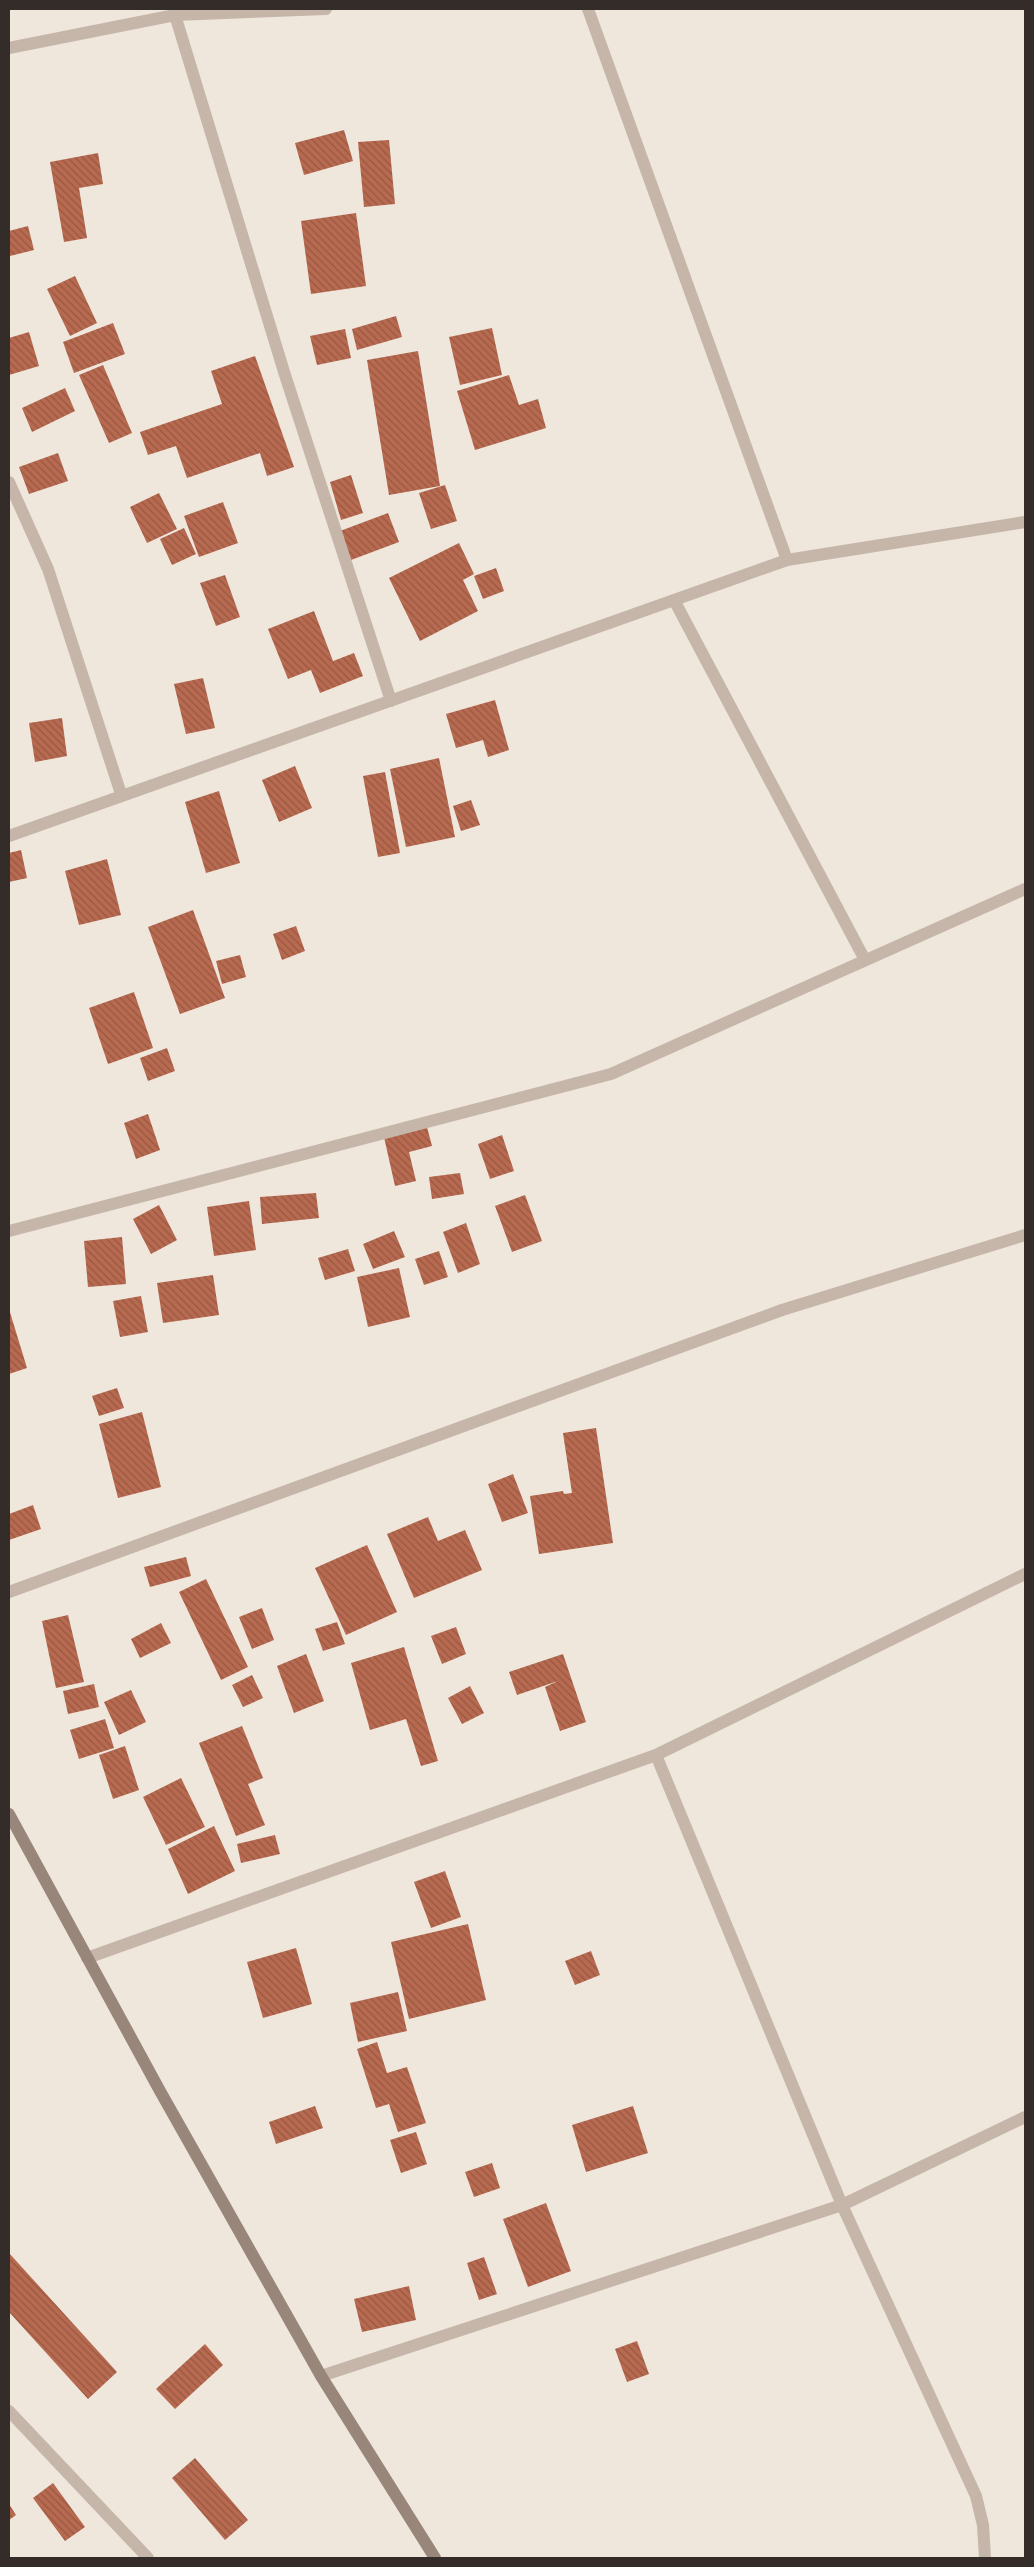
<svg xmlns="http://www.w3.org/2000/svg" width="1034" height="2567" font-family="'Noto Sans',sans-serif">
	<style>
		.building { fill: url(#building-back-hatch) }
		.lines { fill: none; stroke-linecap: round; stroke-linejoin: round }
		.street { stroke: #c5b6a9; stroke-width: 12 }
		.secondary { stroke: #99867b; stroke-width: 12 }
	</style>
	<defs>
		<pattern id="building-back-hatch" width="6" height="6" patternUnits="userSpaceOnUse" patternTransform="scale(1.25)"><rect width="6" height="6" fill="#b86a50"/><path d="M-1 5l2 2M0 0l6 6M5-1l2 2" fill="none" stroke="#965742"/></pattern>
	</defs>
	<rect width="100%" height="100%" fill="#efe6dc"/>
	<path class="building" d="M344 130 353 161 304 175 295 143Z
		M389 140 395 204 364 207 358 142Z
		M98 153 103 184 79 188 87 238 64 242 50 162Z
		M356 213 366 286 311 294 301 221Z
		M28 226 34 250 10 256 9 231Z
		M75 276 97 323 70 336 47 289Z
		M396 316 402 337 357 350 352 329Z
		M113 323 125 354 74 373 63 342Z
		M492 328 502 375 460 385 449 337Z
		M345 329 351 358 317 365 310 336Z
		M29 332 39 366 9 375V338Z
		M418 351 440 486 389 495 367 360Z
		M255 356 294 467 267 476 260 453 187 478 176 446 148 455 140 432 222 404 211 371Z
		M103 365 132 433 109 443 79 375Z
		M509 375 519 405 538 399 546 428 475 450 457 391Z
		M65 388 75 411 32 432 22 408Z
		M58 453 68 481 29 494 19 467Z
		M351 475 363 513 341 520 330 482Z
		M445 485 457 521 431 529 419 493Z
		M159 493 177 529 147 543 130 507Z
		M223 502 238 543 199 557 184 516Z
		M388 513 399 542 351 560 340 531Z
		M184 528 196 554 172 565 160 539Z
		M459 543 474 574 463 580 478 611 420 641 389 578Z
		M496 568 504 591 483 599 474 576Z
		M225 575 240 617 216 626 200 583Z
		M314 611 333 661 328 663 354 653 363 676 320 693 311 670 288 679 268 629Z
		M203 678 215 728 186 734 174 684Z
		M495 700 509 750 488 757 483 740 456 748 446 714Z
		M62 718 67 756 35 762 29 723Z
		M439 758 455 837 406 847 390 769Z
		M295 766 312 808 279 822 262 780Z
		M385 772 400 853 378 857 363 776Z
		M219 791 240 863 206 873 185 802Z
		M471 800 480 825 461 831 453 806Z
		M21 850 27 878 9 882V853Z
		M107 859 121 915 79 925 65 871Z
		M193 910 225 998 180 1014 148 927Z
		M296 926 305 951 282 960 273 934Z
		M240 955 246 977 222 984 216 961Z
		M134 992 153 1048 108 1064 89 1008Z
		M167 1048 175 1071 148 1081 140 1058Z
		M148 1114 160 1150 136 1159 124 1123Z
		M427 1127 432 1146 409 1152 416 1181 395 1186 384 1137Z
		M502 1135 514 1171 490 1179 478 1144Z
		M460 1173 464 1194 432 1199 429 1177Z
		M316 1193 319 1218 262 1224 260 1197Z
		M525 1195 542 1241 512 1252 495 1206Z
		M249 1201 256 1250 214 1256 207 1207Z
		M159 1205 177 1240 151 1254 133 1219Z
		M466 1223 480 1264 458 1273 443 1232Z
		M394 1231 405 1257 373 1269 363 1244Z
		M122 1237 126 1284 88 1287 84 1241Z
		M348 1249 355 1271 325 1280 318 1258Z
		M439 1251 448 1277 424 1285 415 1259Z
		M399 1268 410 1317 368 1327 357 1277Z
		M213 1275 219 1315 163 1323 157 1283Z
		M141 1296 148 1332 120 1337 113 1301Z
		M9 1309 27 1368 9 1374Z
		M117 1388 124 1408 99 1416 92 1396Z
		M142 1412 161 1487 118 1498 99 1424Z
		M596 1428 613 1543 539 1554 530 1496 563 1491 564 1494 572 1493 563 1433Z
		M513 1474 528 1513 502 1522 488 1484Z
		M33 1505 41 1529 9 1540V1514Z
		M428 1517 438 1541 465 1530 482 1570 414 1598 387 1534Z
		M367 1545 397 1612 346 1635 315 1568Z
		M186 1557 191 1576 150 1587 144 1567Z
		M206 1579 248 1667 221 1680 179 1592Z
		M262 1608 274 1640 252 1649 239 1617Z
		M68 1615 84 1682 56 1688 42 1621Z
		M337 1622 345 1644 323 1651 315 1629Z
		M161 1623 171 1643 140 1658 131 1639Z
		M456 1627 466 1654 442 1664 431 1636Z
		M404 1647 438 1761 421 1766 406 1719 370 1730 351 1663Z
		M306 1654 324 1701 294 1713 277 1666Z
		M563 1654 586 1722 560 1731 545 1687 558 1681 517 1695 509 1672Z
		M252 1675 263 1698 243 1707 232 1685Z
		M94 1684 99 1707 68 1714 63 1691Z
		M470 1686 484 1713 462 1724 448 1698Z
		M131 1690 146 1722 119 1735 104 1702Z
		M105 1719 114 1748 79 1759 70 1730Z
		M242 1726 263 1778 248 1784 265 1825 236 1836 199 1743Z
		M125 1746 139 1790 113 1799 99 1755Z
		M181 1778 205 1827 166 1845 143 1797Z
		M214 1826 235 1871 188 1894 168 1849Z
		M275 1835 280 1854 241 1863 237 1844Z
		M445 1871 461 1917 431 1928 414 1882Z
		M468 1924 486 2000 409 2019 391 1942Z
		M296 1948 312 2004 263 2018 247 1962Z
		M591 1951 600 1975 575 1985 565 1961Z
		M398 1992 407 2031 358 2042 350 2003Z
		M377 2042 387 2073 407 2067 426 2123 398 2132 389 2104 376 2108 357 2049Z
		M315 2106 323 2128 276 2144 269 2122Z
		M633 2106 648 2153 586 2172 572 2125Z
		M416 2132 427 2164 401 2173 390 2140Z
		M492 2163 500 2188 474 2197 465 2172Z
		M546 2203 571 2271 528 2287 503 2219Z
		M9 2253 117 2372 88 2399 9 2312Z
		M484 2257 497 2294 479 2300 467 2263Z
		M409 2286 416 2320 362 2332 354 2299Z
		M637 2341 649 2374 627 2382 615 2349Z
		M205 2344 223 2365 175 2409 156 2389Z
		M195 2458 248 2520 225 2540 172 2478Z
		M53 2483 85 2527 65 2541 33 2498Z
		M9 2504 16 2515 9 2520Z"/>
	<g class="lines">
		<path class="street" d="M588 9 787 560
			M175 15 285 375 391 701
			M9 48 175 15 326 9
			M9 482 48 569 121 794
			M674 600 865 960
			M9 836 787 560 1025 522
			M9 1231 611 1074 1025 889
			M9 1592 782 1310 1025 1235
			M656 1755 842 2205 976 2496 983 2525 985 2558
			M87 1958 656 1755 1025 1574
			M321 2376 842 2205 1025 2117
			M9 2411 148 2558"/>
		<path class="secondary" d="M9 1814 160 2091 321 2376 435 2558"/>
	</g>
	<rect width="1034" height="2567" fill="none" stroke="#332c28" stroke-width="20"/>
</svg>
